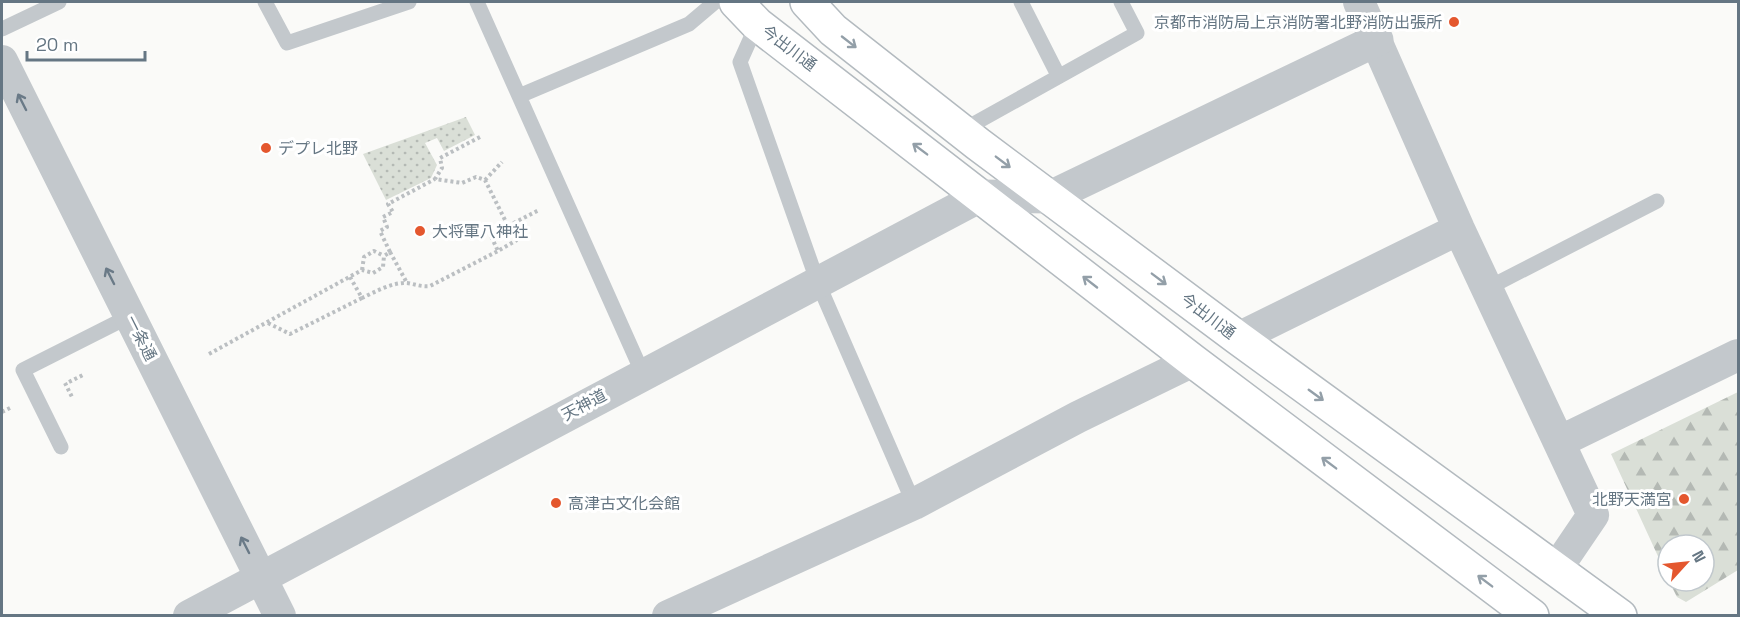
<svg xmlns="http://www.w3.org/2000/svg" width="1740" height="617" font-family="'Space Grotesk','Noto Sans JP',sans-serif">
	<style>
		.forest { fill: url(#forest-firs) }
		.garden { fill: url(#garden-dots) }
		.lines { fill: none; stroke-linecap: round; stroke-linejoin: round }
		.secondary-casing { stroke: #b3babf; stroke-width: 36 }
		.path { stroke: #bbbfc2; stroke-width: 4; stroke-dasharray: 3 3; stroke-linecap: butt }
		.service { stroke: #c3c8cc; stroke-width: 15 }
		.minor { stroke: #c3c8cc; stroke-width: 32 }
		.tertiary { stroke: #c3c8cc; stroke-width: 33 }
		.secondary { stroke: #fff; stroke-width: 33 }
		.oneway { stroke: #939fa8 }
		.oneway2 { stroke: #6a7a87 }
		.poi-dot { fill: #e4572e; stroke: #fff; stroke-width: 2 }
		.labels { text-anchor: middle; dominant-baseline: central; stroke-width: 6; stroke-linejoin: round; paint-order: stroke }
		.poi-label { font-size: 16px; fill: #657683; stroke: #fff; text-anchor: start }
		.street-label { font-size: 16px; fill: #657683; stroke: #fff }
	</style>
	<defs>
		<pattern id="forest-firs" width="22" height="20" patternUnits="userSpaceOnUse" patternTransform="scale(1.5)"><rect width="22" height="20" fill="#dadfd7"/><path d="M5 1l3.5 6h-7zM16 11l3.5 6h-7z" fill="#b4b9b4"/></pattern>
		<pattern id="garden-dots" width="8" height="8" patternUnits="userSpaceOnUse" patternTransform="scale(1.5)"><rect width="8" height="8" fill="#dadfd7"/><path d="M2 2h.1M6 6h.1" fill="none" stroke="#b4b9b4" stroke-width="1.8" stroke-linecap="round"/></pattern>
	</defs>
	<rect width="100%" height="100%" fill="#fafaf8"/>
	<path class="forest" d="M1738 392V570L1686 602 1677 597 1669 581H1704V545H1668V578L1611 454Z"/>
	<path class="garden" d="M466 117 475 135 444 151 437 138 425 143 437 165 431 178 386 200 363 154Z"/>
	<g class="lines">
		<defs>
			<path id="secondary" d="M736 2 757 24 1193 361 1532 616
				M807 2 833 30 978 144 1238 338 1620 616"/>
		</defs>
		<use href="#secondary" class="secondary-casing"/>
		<path class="path" d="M480 137 440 158 442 168 435 179 462 183 476 177 485 180 508 226 491 236 498 251 517 240
			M485 180 502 162
			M508 226 539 210
			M390 252 407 283
			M362 270 364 257 374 251 384 256
			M350 277 362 298C375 292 392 282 407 283 415 284 421 287 430 286L498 251
			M268 323 290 334 362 298
			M209 354 362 270 373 273 383 267 384 256 390 252 380 231 387 227 383 217 393 212 388 204 435 179
			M69 382 85 374
			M65 383 73 399
			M2 412 10 408"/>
		<path class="service" d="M265 2 287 43 409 2
			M477 2 643 374
			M1021 2 1058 75
			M757 24 740 62 818 283 914 504
			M2 29 59 2
			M519 96 689 24 715 2
			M961 131 1137 33 1121 2
			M1488 288 1657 201
			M61 447 23 370 130 316"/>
		<path class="minor" d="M1359 2 1459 229 1593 515 1557 568
			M2 61 280 616
			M1238 338 1459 229
			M1559 442 1738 355
			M189 616 981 196
			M668 616 914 504 1078 417 1193 361"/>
		<path class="tertiary" d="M981 196 1050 197 1377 40"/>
		<use href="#secondary" class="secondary"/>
	</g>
	<defs><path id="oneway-shaft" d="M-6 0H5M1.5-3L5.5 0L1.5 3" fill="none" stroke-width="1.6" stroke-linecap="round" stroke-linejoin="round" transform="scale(1.5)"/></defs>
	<g class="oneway">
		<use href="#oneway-shaft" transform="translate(849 42) rotate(38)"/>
		<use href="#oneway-shaft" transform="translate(920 149) rotate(-143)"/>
		<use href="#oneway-shaft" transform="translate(1003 162) rotate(37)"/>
		<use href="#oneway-shaft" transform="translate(1159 279) rotate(37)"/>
		<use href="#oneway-shaft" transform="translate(1090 282) rotate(-142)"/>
		<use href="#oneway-shaft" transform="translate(1316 395) rotate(36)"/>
		<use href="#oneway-shaft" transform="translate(1329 463) rotate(-143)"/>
		<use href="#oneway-shaft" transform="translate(1485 581) rotate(-143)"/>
	</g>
	<g class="oneway2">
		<use href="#oneway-shaft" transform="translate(22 102) rotate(-117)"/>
		<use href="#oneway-shaft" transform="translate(110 276) rotate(-117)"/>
		<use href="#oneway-shaft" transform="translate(245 545) rotate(-117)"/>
	</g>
	<g class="poi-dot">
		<circle cx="1454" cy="22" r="6"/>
		<circle cx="266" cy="148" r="6"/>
		<circle cx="420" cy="231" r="6"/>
		<circle cx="1684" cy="499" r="6"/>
		<circle cx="556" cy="503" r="6"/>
	</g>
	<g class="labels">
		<g class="poi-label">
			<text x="1442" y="22" text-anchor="end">京都市消防局上京消防署北野消防出張所</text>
			<text x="278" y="148">デプレ北野</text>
			<text x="432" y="231">大将軍八神社</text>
			<text x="1672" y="499" text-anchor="end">北野天満宮</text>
			<text x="568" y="503">高津古文化会館</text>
		</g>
		<g class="street-label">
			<text transform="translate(789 48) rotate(37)">今出川通</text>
			<text transform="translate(1208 316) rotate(37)">今出川通</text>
			<text transform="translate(141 338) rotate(63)">一条通</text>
			<text transform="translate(584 405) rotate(-28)">天神道</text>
		</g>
	</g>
	<rect width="1740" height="617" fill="none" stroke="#657683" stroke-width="6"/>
	<g transform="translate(1686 563) rotate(63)"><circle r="28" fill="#ffffff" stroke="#c1c8cd" stroke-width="1.5"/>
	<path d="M0-4.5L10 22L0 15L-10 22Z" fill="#e4572e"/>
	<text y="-9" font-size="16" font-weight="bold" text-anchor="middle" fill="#657683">N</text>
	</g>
	<path d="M27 51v9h118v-9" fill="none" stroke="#657683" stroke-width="3"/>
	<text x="36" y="51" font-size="18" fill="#657683" stroke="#ffffff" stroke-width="4.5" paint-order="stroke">20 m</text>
</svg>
